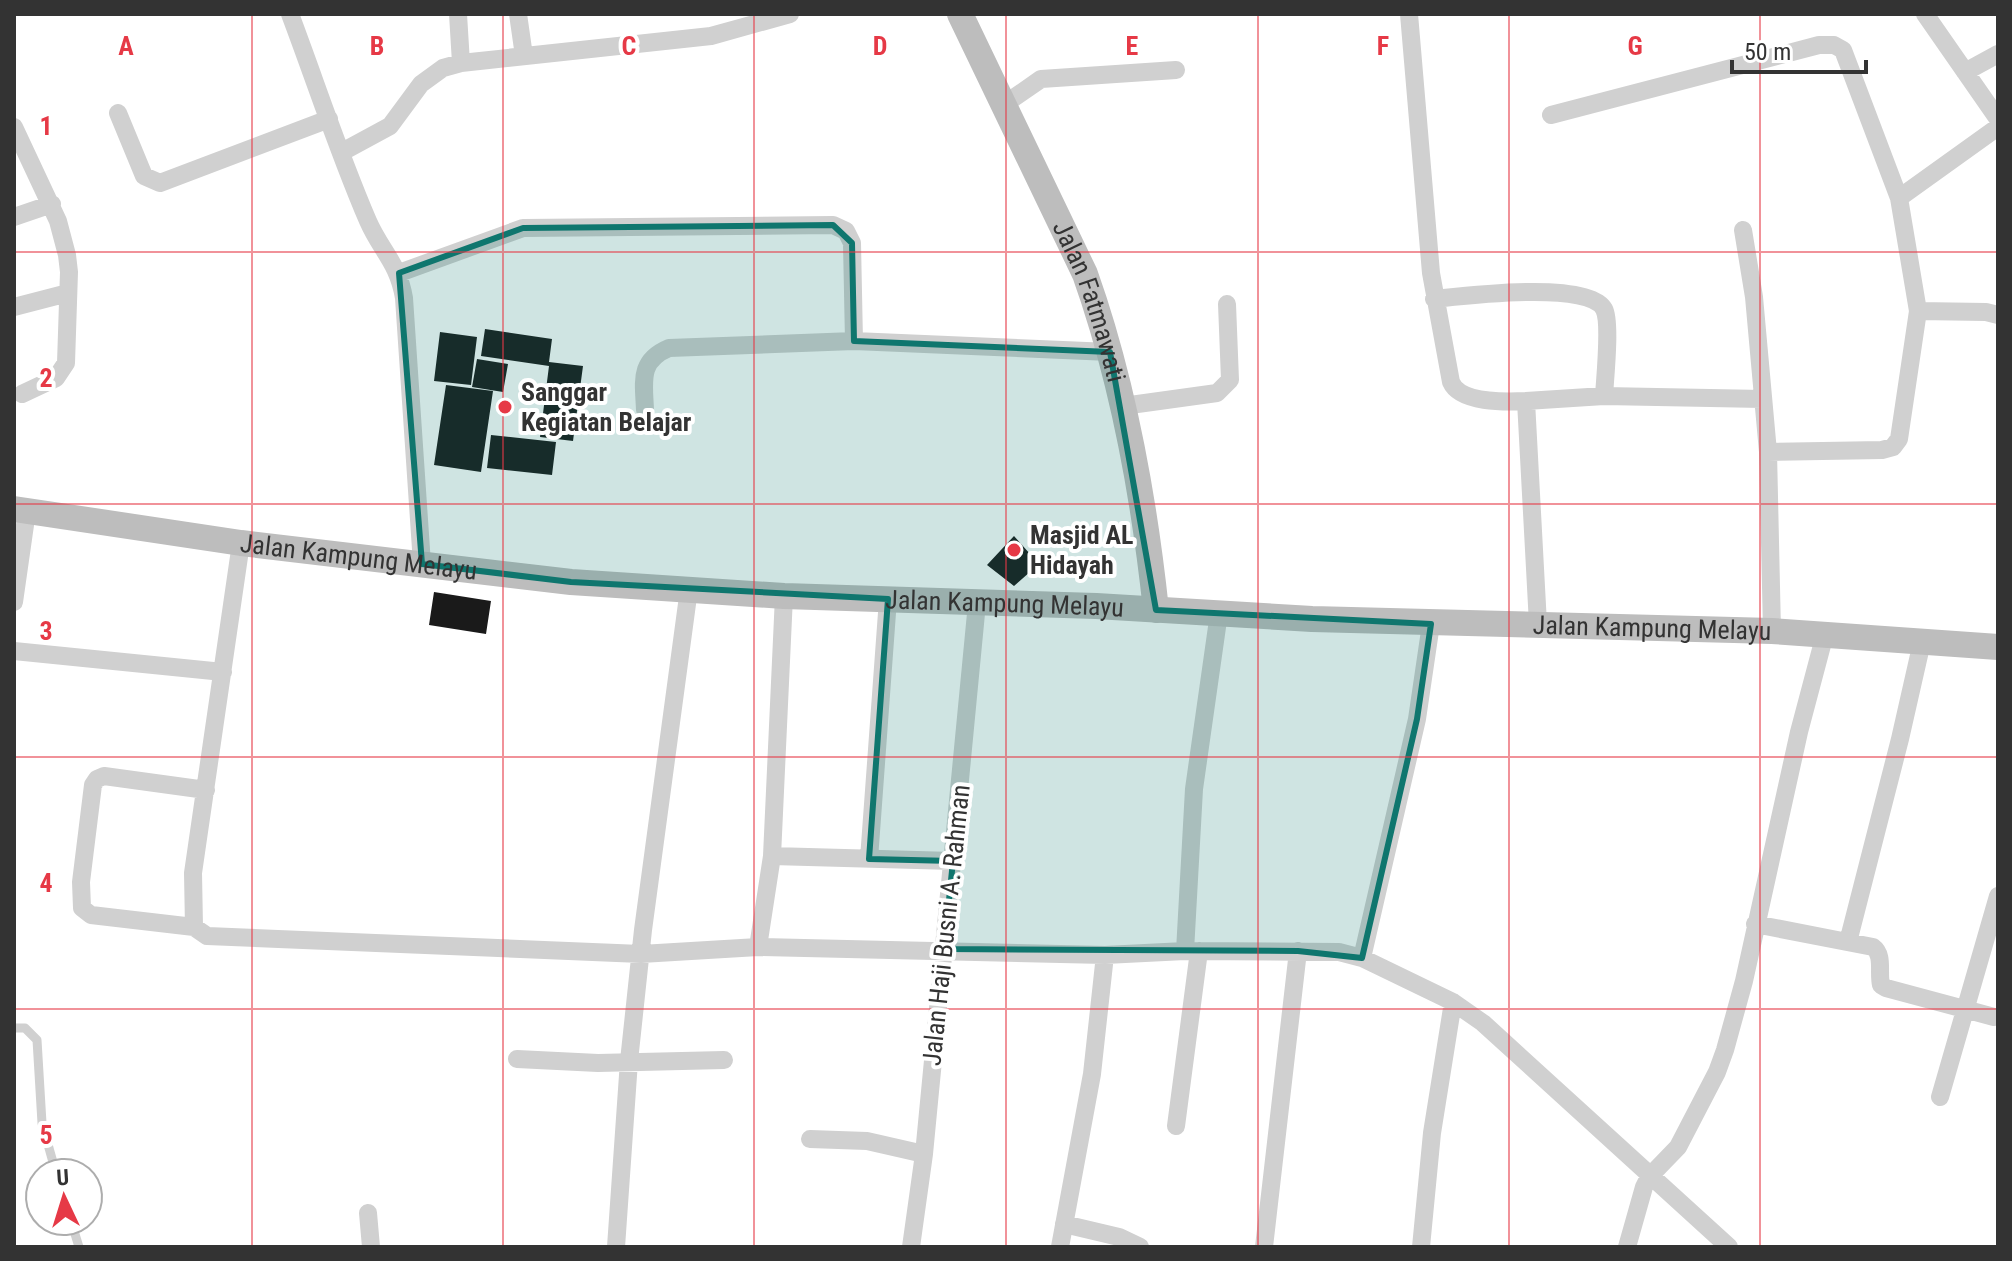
<svg xmlns="http://www.w3.org/2000/svg" width="2012" height="1261" font-family="'Roboto Condensed',sans-serif">
	<style>
		.building { fill: #1a1a1a }
		.lines { fill: none; stroke-linecap: round; stroke-linejoin: round }
		.lane { stroke: #d0d0d0; stroke-width: 9 }
		.street { stroke: #d0d0d0; stroke-width: 18 }
		.secondary { stroke: #bdbdbd; stroke-width: 26 }
		.marked { fill: #0f766e; fill-opacity: 0.2; stroke: #0f766e; stroke-width: 6; stroke-linejoin: round }
		.grid { fill: none; stroke: #e63946; stroke-width: 2; stroke-opacity: 0.55 }
		.poi-dot { fill: #e63946; stroke: #fff; stroke-width: 3 }
		.labels { text-anchor: middle; dominant-baseline: central; stroke-width: 8; stroke-linejoin: round; paint-order: stroke }
		.street-label { font-size: 26px; fill: #333; stroke: #fff }
		.poi-label { font-size: 26px; font-weight: bold; fill: #333; stroke: #fff; text-anchor: start }
		.grid-label { font-size: 26px; text-anchor: middle; font-weight: bold; fill: #e63946; stroke: #fff; stroke-width: 8; stroke-linejoin: round; paint-order: stroke }
	</style>
	<rect width="100%" height="100%" fill="#fff"/>
	<path class="building" d="M485 329 552 339 549 362 583 366 573 441 540 437 549 366 481 356Z
		M440 332 477 337 471 385 434 381Z
		M477 359 508 364 503 392 472 387Z
		M446 385 493 391 481 472 434 465Z
		M491 435 556 442 552 475 487 468Z
		M1014 536 1039 564 1014 586 987 565Z
		M434 592 491 601 486 634 429 625Z"/>
	<g class="lines">
		<path class="lane" d="M14 1028H25L37 1040 42 1123 56 1173
			M71 1221 79 1247"/>
		<path class="street" d="M290 14C316 83 339 154 368 221 381 251 398 262 404 298L422 564
			M458 14 461 63
			M518 14 524 56
			M1409 14 1431 273 1451 382C1460 403 1505 402 1526 401L1538 624
			M1925 14 1998 119
			M1965 72 1998 54
			M1005 104 1041 79 1176 70
			M118 113 144 176 160 183 329 119
			M1551 115 1819 45H1834L1843 50 1899 198 1918 311 1899 439 1893 447 1882 450 1768 452
			M14 127 58 221 67 255 69 272 66 363 56 378 22 394
			M342 152 390 126 421 84 443 68 461 63 711 36 790 14
			M1899 198 1998 127
			M14 217 52 204
			M1743 230 1754 297 1768 452 1772 631
			M399 273 523 228 833 225 846 231 852 243 854 341
			M1434 299C1463 296 1589 280 1604 309 1611 322 1605 378 1604 396
			M14 307 68 293
			M1918 311 1986 312 1998 315
			M1526 401 1604 396 1763 399
			M1123 406 1217 393 1230 380 1227 304
			M645 410C644 382 638 361 669 348L854 341 1110 352
			M784 596 772 856 953 861
			M14 602 27 511
			M14 651 223 672
			M206 790 104 776 97 779 93 785 81 882 82 908 91 915 194 927 207 936 641 954 758 947 772 856
			M869 859 888 599
			M1755 924 1873 947C1884 955 1878 972 1881 985L1886 988 1994 1017
			M194 927 193 873 241 543
			M1848 942 1900 739 1922 642
			M758 947 1105 955 1185 951 1339 952 1362 958 1453 1002 1483 1023 1729 1247
			M1185 951 1194 789 1219 613
			M1362 958 1417 719 1431 624
			M517 1059 598 1063 724 1060
			M1940 1097 1998 896
			M1176 1126 1199 951
			M810 1139 867 1141 924 1154
			M368 1213 371 1247
			M1064 1224 1119 1237 1140 1247
			M616 1247 629 1061 643 930 689 589
			M911 1247 924 1154 977 603
			M1060 1247 1092 1074 1105 955
			M1264 1247 1298 951
			M1421 1247 1432 1133 1453 1002
			M1627 1247 1644 1187 1649 1177 1678 1147 1717 1072 1725 1050 1744 981 1799 732 1825 634"/>
		<g class="secondary">
			<path id="s1" d="M960 14 1085 274C1123 381 1144 497 1156 610"/>
			<path id="s2" d="M14 509 241 543 571 582 784 596 1096 606 1312 619 1772 631 1998 647"/>
		</g>
	</g>
	<path class="marked" d="M833 225 852 243 854 341 1110 352 1156 610 1431 624 1417 719 1362 958 1298 951 944 949 953 861 869 859 888 599 571 582 422 564 399 273 523 228Z"/>
	<path class="grid" d="M252 14V1247M503 14V1247M754 14V1247M1006 14V1247M1258 14V1247M1509 14V1247M1760 14V1247M14 252H1998M14 504H1998M14 757H1998M14 1009H1998"/>
	<g class="poi-dot">
		<circle cx="505" cy="407" r="8"/>
		<circle cx="1014" cy="550" r="8"/>
	</g>
	<g class="labels">
		<g class="street-label">
			<text stroke="none"><textPath href="#s1" startOffset="316">Jalan Fatmawati</textPath></text>
			<text stroke="none"><textPath href="#s2" startOffset="348">Jalan Kampung Melayu</textPath></text>
			<text stroke="none"><textPath href="#s2" startOffset="996">Jalan Kampung Melayu</textPath></text>
			<text stroke="none"><textPath href="#s2" startOffset="1644">Jalan Kampung Melayu</textPath></text>
			<text transform="translate(946 925) rotate(-84)">Jalan Haji Busni A. Rahman</text>
		</g>
		<g class="poi-label">
			<text x="521" y="392">Sanggar<tspan x="521" dy="30">Kegiatan Belajar</tspan></text>
			<text x="1030" y="535">Masjid AL<tspan x="1030" dy="30">Hidayah</tspan></text>
		</g>
	</g>
	<g class="grid-label">
		<text x="126" y="55">A</text>
		<text x="377" y="55">B</text>
		<text x="629" y="55">C</text>
		<text x="880" y="55">D</text>
		<text x="1132" y="55">E</text>
		<text x="1383" y="55">F</text>
		<text x="1635" y="55">G</text>
		<text x="46" y="135">1</text>
		<text x="46" y="387">2</text>
		<text x="46" y="640">3</text>
		<text x="46" y="892">4</text>
		<text x="46" y="1144">5</text>
	</g>
	<rect width="2012" height="1261" fill="none" stroke="#333333" stroke-width="32"/>
	<g transform="translate(64 1197) rotate(356)"><circle r="38" fill="#ffffff" stroke="#adadad" stroke-width="2"/>
	<path d="M0-6L14 30L0 20L-14 30Z" fill="#e63946"/>
	<text y="-12" font-size="22" font-weight="bold" text-anchor="middle" fill="#333333">U</text>
	</g>
	<path d="M1732 60v12h134v-12" fill="none" stroke="#333333" stroke-width="4"/>
	<text x="1744" y="60" font-size="24" fill="#333333" stroke="#ffffff" stroke-width="6" paint-order="stroke">50 m</text>
</svg>
